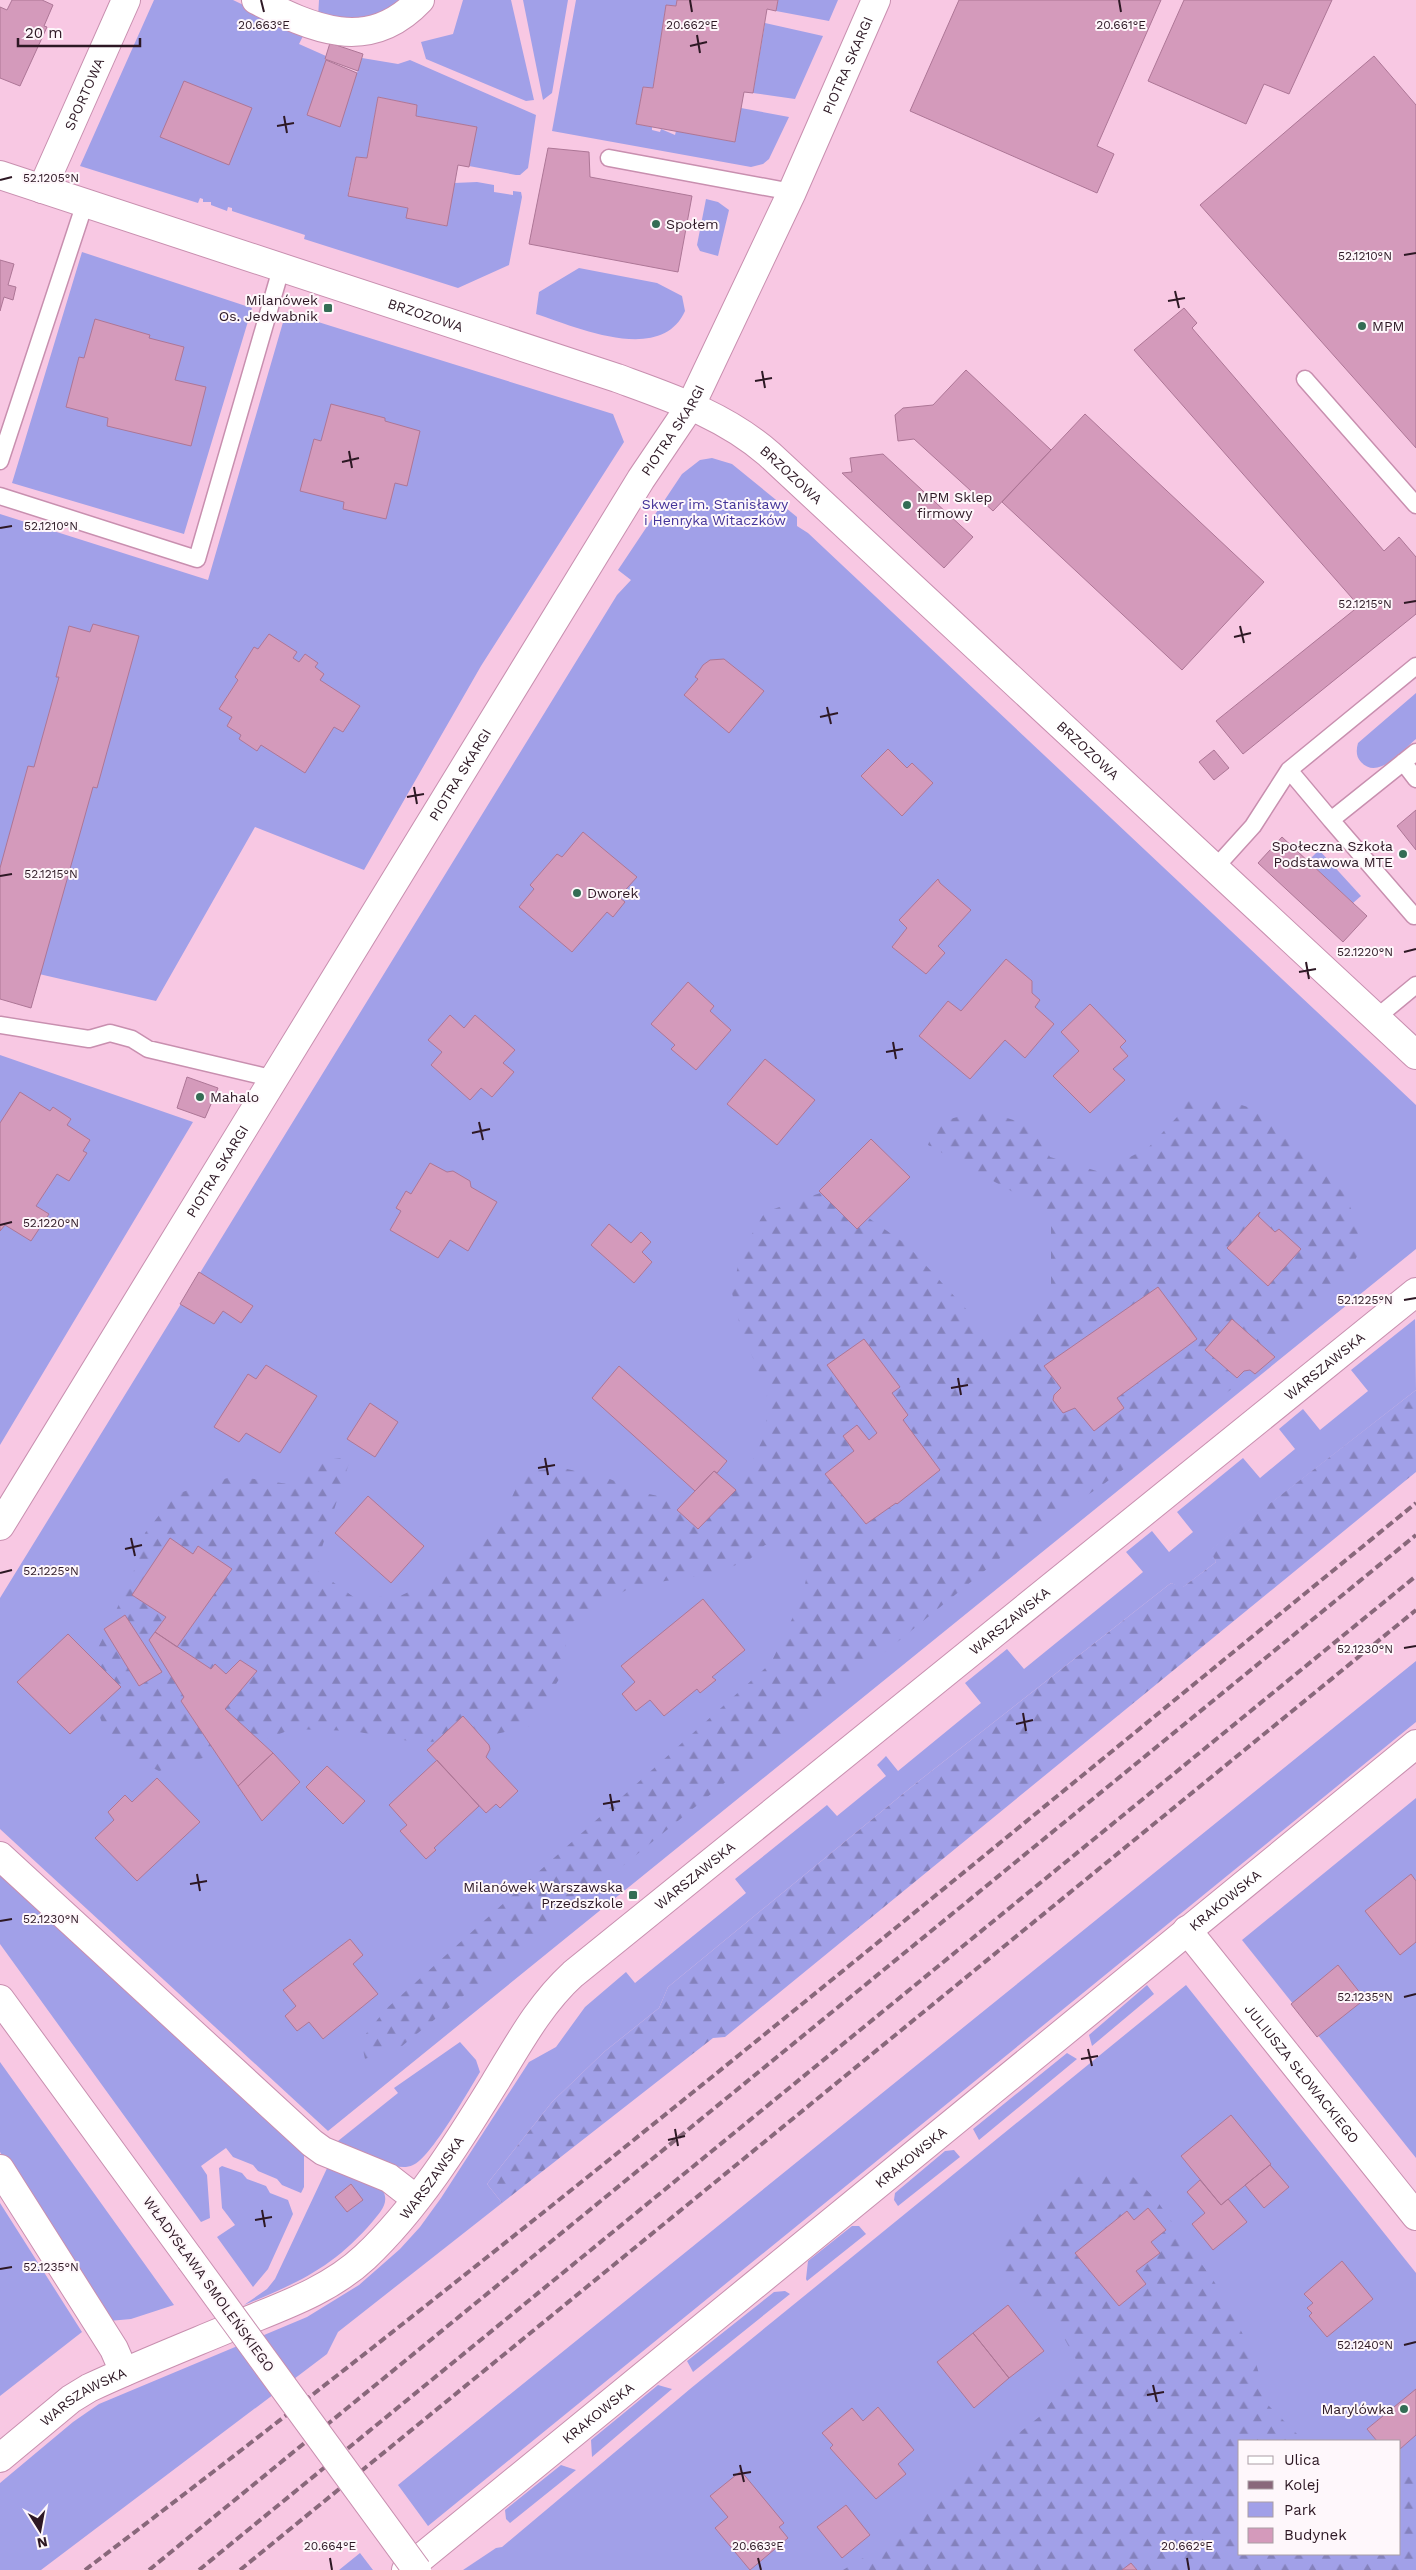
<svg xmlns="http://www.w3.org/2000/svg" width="1416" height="2570" font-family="'Work Sans',sans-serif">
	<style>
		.green { fill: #a1a0e8; fill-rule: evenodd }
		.forest { fill: url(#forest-firs) }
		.building { fill: #d49abb; stroke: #ad7696 }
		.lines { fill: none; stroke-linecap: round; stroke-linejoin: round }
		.service-casing { stroke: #c88faf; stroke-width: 19 }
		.minor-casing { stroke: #c88faf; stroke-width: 30 }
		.tertiary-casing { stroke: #c88faf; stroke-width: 30 }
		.service { stroke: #fff; stroke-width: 16 }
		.minor { stroke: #fff; stroke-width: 28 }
		.tertiary { stroke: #fff; stroke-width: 28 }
		.rail { stroke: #89687b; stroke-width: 4; stroke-dasharray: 8 4; stroke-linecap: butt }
		.tertiary-bridge-casing { stroke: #c88faf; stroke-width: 30; stroke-linecap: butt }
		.tertiary-bridge { stroke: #fff; stroke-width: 28 }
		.ticks { fill: none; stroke: #2d1824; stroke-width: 2 }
		.poi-dot { fill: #346d55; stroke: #fef7fb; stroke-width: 2 }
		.labels { text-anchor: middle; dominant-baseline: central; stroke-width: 4; stroke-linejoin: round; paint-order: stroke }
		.street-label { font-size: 14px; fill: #2d1824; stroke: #fef7fb }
		.poi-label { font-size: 14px; fill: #2d1824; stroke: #fef7fb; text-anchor: start }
		.park-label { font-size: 14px; fill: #433399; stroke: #fef7fb }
		.ticks-label { font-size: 12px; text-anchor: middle; fill: #2d1824; stroke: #fef7fb; stroke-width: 4; stroke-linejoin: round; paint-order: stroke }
	</style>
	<defs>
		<pattern id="forest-firs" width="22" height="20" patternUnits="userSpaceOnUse" patternTransform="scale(1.25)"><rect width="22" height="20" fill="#a1a0e8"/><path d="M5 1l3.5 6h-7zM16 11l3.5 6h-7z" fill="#8481bc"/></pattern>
	</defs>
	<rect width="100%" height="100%" fill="#f8c8e3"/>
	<path class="green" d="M154 0H233L304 34 299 44 326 56 325 60 357 73 362 58 398 64 410 60 536 115 528 168 520 175H516L469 166 476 127 416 116 417 105 378 97 367 158 356 157 348 194 408 208 407 218 446 226 454 183 477 182 494 185V192L513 195V191L521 192 522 197 509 265 458 288 304 239 305 235 232 211V208L228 207 227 211 211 205V202H203V199L200 198 198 203 80 166Z
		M319 0H400C373 25 352 18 318 18Z
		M463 0H511L534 100 526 101 426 59 421 42 453 34Z
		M523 0H568L552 93 543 100Z
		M576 0H677L676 6 666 5 653 88 643 87 636 124 652 127V130L660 132 661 129 675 135 676 131 735 142 741 108 789 117 769 159 763 164 751 167 552 131Z
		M778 0H838L829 21 776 11Z
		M765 23 823 36 795 99 753 93Z
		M706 199 718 202 729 210 718 256 700 251 697 245Z
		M82 252 252 308 184 534 12 483Z
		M579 268 657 283 682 296 685 311C661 365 576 327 536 314L539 292Z
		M286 312 613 414 624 442 481 666 364 870 255 827 156 1001 0 965V514L208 580Z
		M712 458 732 464 797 517V526L808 533 1416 1105V1249L328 2131 0 1829V1598L617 595 631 580 618 570 682 474 700 460Z
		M1416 693V739C1403 750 1378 781 1361 762 1356 757 1356 750 1358 743Z
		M1319 850 1361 896 1353 903 1308 861Z
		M0 1055 193 1122 0 1445Z
		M1415 1319 1416 1390 1211 1550 1216 1562 1182 1588 1171 1583 915 1784 668 1987 659 2008 604 2052 552 2102 487 2184 502 2203 338 2332 327 2354 41 2570H0V2483L73 2422 99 2404 307 2317 359 2285 400 2249 420 2227 441 2198 529 2062 556 2047 585 2007 626 1972 635 1983 746 1893 735 1879 827 1805 837 1816 886 1776 877 1765 886 1756 898 1771 981 1703 965 1683 1007 1649 1024 1669 1131 1582 1143 1572 1126 1552 1152 1531 1169 1552 1193 1532 1177 1512 1243 1458 1260 1478 1295 1449 1279 1429 1303 1409 1320 1430 1368 1391 1351 1370Z
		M1416 1661V1722L428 2526 398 2485Z
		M1416 1798V2158L1242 1940Z
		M0 1869 29 1902 304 2155V2187L301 2193 282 2185 277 2179 258 2171 253 2165 233 2157 226 2148 201 2166 207 2175 210 2218 201 2222 0 1944Z
		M1147 1985 1154 1994 1092 2046 1089 2035Z
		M1186 1985 1416 2273V2570H463L496 2548 502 2547 690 2389ZM1240 2441H1400V2554H1240Z
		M460 2042 476 2060 480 2072C469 2090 430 2159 413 2165 407 2168 400 2167 394 2166L333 2145 398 2093 394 2088Z
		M1067 2053 1077 2059 979 2140 973 2129Z
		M0 2062 174 2305 131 2319 109 2321 0 2152Z
		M954 2150 960 2157 898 2206 894 2200 895 2193 945 2151Z
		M329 2164C341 2170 377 2181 383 2191 390 2203 379 2213 373 2221 334 2267 298 2283 244 2305L267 2289 275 2279Z
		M222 2166 242 2173 247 2179 266 2186 270 2193 288 2200 293 2214 268 2269 253 2287 217 2237 235 2225 222 2208 219 2168Z
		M0 2203 82 2332 0 2396Z
		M852 2226H859L866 2234 807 2281 806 2279 808 2261Z
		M785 2291 790 2294 693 2372 687 2361 774 2292Z
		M658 2385 672 2389 592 2457 591 2440Z
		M561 2465 576 2470 510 2523 506 2519 505 2510Z
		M360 2553 373 2570H339Z"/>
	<path class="forest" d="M1217 1097 1263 1112 1300 1138 1313 1155 1319 1169 1343 1192 1356 1219 1360 1250 1345 1281 1280 1333 1233 1388 1101 1486 1031 1533 402 2046 365 2059 361 2040 386 2009 771 1663 802 1598 807 1575 797 1550 765 1545 750 1559 717 1573 633 1586 566 1626V1668L530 1726 488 1736 420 1743 353 1731 292 1729 264 1740 159 1771 130 1757 106 1733 91 1694 98 1648 132 1577 145 1533 176 1494 234 1476 295 1485 316 1461 351 1457 315 1569 355 1598 400 1596 449 1573 502 1519 523 1473 558 1467 607 1478 649 1494 707 1507 738 1489 766 1433 767 1391 741 1330 732 1293 741 1252 765 1212 829 1190 907 1245 967 1310 988 1338 1017 1332 1051 1296V1213L928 1145 936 1123 982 1110 1032 1126 1050 1157 1100 1172 1148 1148 1177 1117 1188 1101Z
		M1416 1390V1472L725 2037 713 2038 502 2203 487 2184 552 2102 604 2052 659 2008 668 1987 915 1784 1171 1583 1183 1587 1216 1562 1210 1550Z
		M1082 2174H1130L1155 2198 1215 2283 1253 2353 1268 2405 1304 2441H1240V2554H1400V2476L1416 2477V2570H843L883 2546 952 2486 1039 2417 1080 2367 1058 2327 1026 2303 1005 2274V2233Z"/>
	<path class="building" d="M12 0H42L53 5 44 26 47 27 20 86 0 78V7L7 10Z
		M677 0H778L776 11 767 9 753 93 744 92 735 142 636 124 643 87 653 88 666 5 676 6Z
		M959 0H1161L1097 146 1114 154 1097 193 910 111Z
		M1184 0H1332L1289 94 1264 84 1246 124 1148 81Z
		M330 43 363 54 358 71 325 59Z
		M1374 56 1416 105V448L1200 205Z
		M326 60 357 73 340 127 307 115Z
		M184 81 252 108 229 165 160 137Z
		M378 97 417 105 416 116 477 127 469 167 458 165 447 226 406 218 408 208 348 196 356 157 367 158Z
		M548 148 589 152 590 177 692 196 678 272 529 244Z
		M0 260 14 264 8 285 16 287 13 300 4 297 0 311Z
		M1184 308 1197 323 1192 328 1384 551 1399 537 1416 557V614L1243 754 1216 721 1359 606 1134 350Z
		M95 319 150 335 149 338 184 347 175 380 206 387 191 446 107 426 108 418 66 407 79 357 84 358Z
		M966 370 1051 450 993 511 914 439 898 441 895 415 903 408 933 405Z
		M331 404 385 418V421L420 431 407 486 395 483 386 519 343 509 344 502 300 491 314 439 321 441Z
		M1085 414 1264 582 1182 670 1002 502Z
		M883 454 973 537 944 568 842 473 852 472 850 458Z
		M93 624 139 636 97 788 93 787 31 1008 0 999V868L28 766 34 767 59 677H56L69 626 90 632Z
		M269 634 297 652 293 658 299 662 305 654 318 663 315 667 324 674 320 680 360 706 343 732 334 727 305 773 261 745 257 751 239 739 241 735 227 726 232 717 219 709 238 680 235 677 254 647 258 649Z
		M724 659 764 691 729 733 684 695 698 679 695 677 703 665 710 660Z
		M888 749 907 768 912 763 933 783 902 816 861 776Z
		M1214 750 1229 768 1214 780 1199 762Z
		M1416 810V850L1397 826Z
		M583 832 637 877 619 897 625 902 613 917 607 912 572 952 519 907 534 889 530 885 557 854 562 857Z
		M1282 837 1367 916 1343 942 1258 863Z
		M938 879 940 883 971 910 938 946 945 953 926 974 892 947 907 928 899 920Z
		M1006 959 1032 981V993L1040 1000 1035 1007 1054 1024 1025 1058 1005 1040 970 1079 919 1036 948 1001 961 1011Z
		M688 982 714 1006 710 1011 731 1030 696 1070 671 1049 675 1045 651 1024Z
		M1090 1004 1126 1041 1120 1047 1128 1056 1113 1069 1125 1080 1090 1113 1053 1076 1079 1051 1061 1032Z
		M450 1015 464 1028 475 1015 515 1050 503 1063 514 1072 492 1097 481 1088 470 1100 431 1065 442 1052 428 1040Z
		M765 1059 815 1100 777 1145 727 1104Z
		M187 1077 218 1088 205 1118 177 1108Z
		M20 1092 50 1111 53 1107 71 1119 67 1125 90 1140 83 1151 87 1153 69 1181 57 1174 36 1206 49 1214 31 1241 5 1225 0 1231V1123Z
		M871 1139 910 1177 857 1229 819 1191Z
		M430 1163 447 1172 453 1171 470 1181 471 1187 497 1202 468 1251 450 1240 438 1258 390 1230 401 1211 396 1208 406 1191 411 1194Z
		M1260 1212 1258 1216 1275 1232 1279 1229 1301 1249 1268 1286 1227 1248Z
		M609 1224 631 1243 641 1232 651 1242 642 1252 652 1262 634 1283 591 1245Z
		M199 1272 253 1306 241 1323 223 1311 214 1324 180 1304Z
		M1158 1287 1197 1339 1117 1398 1124 1408 1094 1431 1075 1408 1063 1413 1053 1400 1054 1395 1061 1388 1044 1366Z
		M1232 1319 1275 1357 1255 1374 1250 1370 1244 1371 1237 1378 1205 1350Z
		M864 1339 900 1387 892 1393 908 1415 903 1420 940 1470 897 1504 896 1503 866 1524 825 1474 854 1451 843 1436 857 1425 869 1440 877 1433 827 1365Z
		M266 1365 317 1396 280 1453 246 1433 239 1442 214 1427 248 1374 256 1379Z
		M619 1366 727 1461 717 1473 714 1471 695 1491 592 1398Z
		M370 1403 398 1422 375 1457 347 1439Z
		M714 1471 736 1490 698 1529 677 1510Z
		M368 1496 424 1546 391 1583 335 1533Z
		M170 1538 193 1554 198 1546 232 1569 177 1647 155 1632 166 1617 132 1595Z
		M703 1599 745 1650 712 1677 716 1680 700 1693 697 1689 664 1716 650 1700 636 1711 622 1694 635 1682 621 1666Z
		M125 1615 162 1672 139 1686 104 1629Z
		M155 1632 211 1669 215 1664 226 1674 240 1660 257 1671 225 1709 273 1753 238 1786 181 1701 184 1697 149 1640Z
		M68 1634 121 1687 70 1734 17 1682Z
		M463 1716 489 1745 490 1749 486 1757 518 1791 500 1808 496 1804 486 1813 427 1750Z
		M273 1753 300 1782 262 1821 238 1786Z
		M437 1760 479 1806 434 1848 436 1850 426 1859 400 1831 407 1825 389 1805Z
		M327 1766 365 1801 343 1824 306 1787Z
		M157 1778 200 1822 137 1881 95 1838 114 1820 108 1812 125 1795 132 1802Z
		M1411 1874 1416 1881V1942L1400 1955 1365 1911Z
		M350 1939 363 1955 353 1964 378 1994 323 2039 309 2022 297 2031 285 2016 296 2006 283 1990Z
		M1338 1965 1365 1999 1317 2037 1291 2004Z
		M1231 2115 1271 2164 1221 2205 1181 2156Z
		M1270 2165 1289 2187 1264 2208 1245 2185Z
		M1200 2180 1221 2205 1228 2199 1247 2222 1213 2250 1192 2224 1205 2213 1187 2192Z
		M351 2184 363 2200 347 2212 335 2197Z
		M1148 2208 1166 2230 1151 2242 1160 2253 1136 2271 1146 2284 1119 2306 1075 2253 1127 2211 1134 2220Z
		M1342 2261 1373 2299 1327 2337 1309 2316 1312 2313 1307 2308 1313 2303 1304 2294Z
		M1008 2305 1044 2351 1009 2378 973 2333Z
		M973 2333 1009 2378 974 2408 937 2362Z
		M1416 2389V2435L1400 2449V2441H1377L1367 2429Z
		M878 2407 914 2450 898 2464 906 2474 876 2499 830 2448 833 2445 822 2433 852 2408 863 2421Z
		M741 2471 784 2523 779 2527 788 2538 750 2570 715 2528 728 2517 710 2496Z
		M846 2505 870 2535 842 2558 817 2527Z
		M1131 2563 1137 2570H1122Z"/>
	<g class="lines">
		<defs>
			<path id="service" d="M609 158 792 192
				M1305 379 1416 505
				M0 461 85 203
				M0 496 197 559 281 269
				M1403 762 1416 779
				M1289 770 1331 820
				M1215 868 1253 826 1289 770 1416 666
				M1414 916 1331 820 1416 752
				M1376 1018 1416 985
				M0 1025 89 1039 110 1033 132 1039 148 1049 275 1079"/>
			<g id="minor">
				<path d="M256 0C312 28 368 55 420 0"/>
				<path id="s1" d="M0 175 617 378C672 398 724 415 769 454L1416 1055"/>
				<path id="s2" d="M42 189 126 0"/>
				<path id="s3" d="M0 1526 641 479 691 405 792 192 876 0"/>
				<path d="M0 1856 312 2143 323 2151 389 2178 416 2199"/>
				<path id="s4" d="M1187 1930 1416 2216"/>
				<path d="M0 2169 114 2349 124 2372"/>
				<path id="s5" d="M0 2458 71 2399 89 2388C138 2365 189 2345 239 2324 283 2306 330 2290 365 2257 417 2208 457 2144 494 2084 518 2045 539 2005 573 1974L1416 1292"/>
				<path id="s6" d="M406 2570 1416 1744"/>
			</g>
			<path id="tertiary" d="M0 1999 190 2259"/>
		</defs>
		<use href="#service" class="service-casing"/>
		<use href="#minor" class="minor-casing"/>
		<use href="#tertiary" class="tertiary-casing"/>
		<use href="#service" class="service"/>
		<use href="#minor" class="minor"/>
		<use href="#tertiary" class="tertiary"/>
		<path class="rail" d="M85 2570C538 2226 975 1862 1416 1503
			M149 2570 1416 1535
			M199 2570 1416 1576
			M240 2570 1416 1610"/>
		<defs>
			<path id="tertiary-bridge" d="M190 2259 417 2570"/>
		</defs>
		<use href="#tertiary-bridge" class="tertiary-bridge-casing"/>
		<use href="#tertiary-bridge" class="tertiary-bridge"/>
	</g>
	<path class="ticks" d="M261 0 264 12M690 0 692 12M1119 0 1121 12M697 35 700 53M690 46 707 42M284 116 287 133M277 126 294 123M0 180 12 177M1404 255 1416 253M1175 291 1179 308M1168 301 1185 298M762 371 765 388M755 381 772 378M349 451 352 468M342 462 359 458M0 528 12 526M1404 603 1416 601M1240 626 1244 643M1234 637 1251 633M827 707 831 724M820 717 838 713M414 787 417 804M407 797 424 794M0 876 12 874M1404 952 1416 949M1306 962 1309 979M1299 972 1316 969M893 1042 896 1059M886 1052 903 1049M479 1122 483 1140M472 1133 490 1129M0 1225 12 1222M1404 1300 1416 1298M958 1378 961 1395M951 1388 968 1385M545 1458 548 1475M538 1468 555 1465M131 1538 135 1556M125 1549 142 1545M0 1573 12 1570M1404 1648 1416 1646M1023 1713 1026 1731M1016 1724 1033 1720M610 1794 613 1811M603 1804 620 1801M197 1874 200 1891M190 1884 207 1881M0 1921 12 1919M1404 1997 1416 1994M1088 2049 1092 2066M1081 2059 1098 2056M675 2129 678 2146M668 2140 685 2136M262 2210 265 2227M255 2220 272 2217M0 2269 12 2267M1404 2345 1416 2342M1153 2385 1157 2402M1147 2395 1164 2392M740 2465 744 2482M733 2475 751 2472M330 2558 332 2570M758 2558 761 2570M1187 2558 1189 2570"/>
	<g class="poi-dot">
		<circle cx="656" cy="224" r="5"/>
		<rect x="323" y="303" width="10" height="10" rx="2.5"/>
		<circle cx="1362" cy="326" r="5"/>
		<circle cx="907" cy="505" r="5"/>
		<circle cx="1403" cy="854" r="5"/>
		<circle cx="577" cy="893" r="5"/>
		<circle cx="200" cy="1097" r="5"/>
		<rect x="628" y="1890" width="10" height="10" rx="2.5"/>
		<circle cx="1404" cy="2409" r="5"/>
	</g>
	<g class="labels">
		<g class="street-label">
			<text stroke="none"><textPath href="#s3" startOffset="1691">PIOTRA SKARGI</textPath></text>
			<text stroke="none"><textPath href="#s2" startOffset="104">SPORTOWA</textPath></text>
			<text stroke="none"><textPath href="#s1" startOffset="448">BRZOZOWA</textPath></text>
			<text stroke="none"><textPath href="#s3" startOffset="1286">PIOTRA SKARGI</textPath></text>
			<text stroke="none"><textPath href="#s1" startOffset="851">BRZOZOWA</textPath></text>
			<text stroke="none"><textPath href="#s1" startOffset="1256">BRZOZOWA</textPath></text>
			<text stroke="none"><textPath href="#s3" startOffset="881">PIOTRA SKARGI</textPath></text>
			<text stroke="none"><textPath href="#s3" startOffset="416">PIOTRA SKARGI</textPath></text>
			<text stroke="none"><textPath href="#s5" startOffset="1739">WARSZAWSKA</textPath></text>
			<text stroke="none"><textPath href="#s5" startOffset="1334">WARSZAWSKA</textPath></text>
			<text stroke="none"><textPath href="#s5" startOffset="929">WARSZAWSKA</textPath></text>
			<text stroke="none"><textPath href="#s6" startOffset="1058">KRAKOWSKA</textPath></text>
			<text stroke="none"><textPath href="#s4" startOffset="184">JULIUSZA SŁOWACKIEGO</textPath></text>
			<text stroke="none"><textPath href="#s6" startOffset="652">KRAKOWSKA</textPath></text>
			<text stroke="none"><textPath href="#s5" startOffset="524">WARSZAWSKA</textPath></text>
			<text transform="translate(209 2284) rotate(54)">WŁADYSŁAWA SMOLEŃSKIEGO</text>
			<text stroke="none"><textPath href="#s5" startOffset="104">WARSZAWSKA</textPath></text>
			<text stroke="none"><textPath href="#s6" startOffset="248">KRAKOWSKA</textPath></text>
		</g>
		<g class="poi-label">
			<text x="666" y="224">Społem</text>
			<text x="318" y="300" text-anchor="end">Milanówek<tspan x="318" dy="16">Os. Jedwabnik</tspan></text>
			<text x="1372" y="326">MPM</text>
			<text x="917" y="497">MPM Sklep<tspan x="917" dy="16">firmowy</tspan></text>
			<text x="1393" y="846" text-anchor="end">Społeczna Szkoła<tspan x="1393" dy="16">Podstawowa MTE</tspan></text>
			<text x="587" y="893">Dworek</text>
			<text x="210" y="1097">Mahalo</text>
			<text x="623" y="1887" text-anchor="end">Milanówek Warszawska<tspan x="623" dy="16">Przedszkole</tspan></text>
			<text x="1394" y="2409" text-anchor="end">Marylówka</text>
		</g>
		<g class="park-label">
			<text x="715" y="504">Skwer im. Stanisławy<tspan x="715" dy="16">i Henryka Witaczków</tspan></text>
		</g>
	</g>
	<g class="ticks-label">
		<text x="264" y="29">20.663°E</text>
		<text x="692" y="29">20.662°E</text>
		<text x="1121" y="29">20.661°E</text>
		<text x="51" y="182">52.1205°N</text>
		<text x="1365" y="260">52.1210°N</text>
		<text x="51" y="530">52.1210°N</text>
		<text x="1365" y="608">52.1215°N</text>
		<text x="51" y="878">52.1215°N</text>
		<text x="1365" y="956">52.1220°N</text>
		<text x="51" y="1227">52.1220°N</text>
		<text x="1365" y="1304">52.1225°N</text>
		<text x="51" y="1575">52.1225°N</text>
		<text x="1365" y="1653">52.1230°N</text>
		<text x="51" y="1923">52.1230°N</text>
		<text x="1365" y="2001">52.1235°N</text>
		<text x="51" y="2271">52.1235°N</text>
		<text x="1365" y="2349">52.1240°N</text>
		<text x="330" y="2550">20.664°E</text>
		<text x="758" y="2550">20.663°E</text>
		<text x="1187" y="2550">20.662°E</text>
	</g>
	<rect x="1238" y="2440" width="162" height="115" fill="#fef7fb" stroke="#aa9ea5"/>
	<rect x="1248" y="2456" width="25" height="8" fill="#ffffff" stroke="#aa9ea5"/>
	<text x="1284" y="2465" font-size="15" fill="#2d1824">Ulica</text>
	<rect x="1248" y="2481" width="25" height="8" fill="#89687b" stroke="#aa9ea5"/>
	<text x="1284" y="2490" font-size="15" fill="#2d1824">Kolej</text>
	<rect x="1248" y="2502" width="25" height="15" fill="#a1a0e8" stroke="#aa9ea5"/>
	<text x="1284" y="2515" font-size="15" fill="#2d1824">Park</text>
	<rect x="1248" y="2528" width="25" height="15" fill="#d49abb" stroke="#aa9ea5"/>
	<text x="1284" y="2540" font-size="15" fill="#2d1824">Budynek</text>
	<g transform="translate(40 2530) rotate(169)" stroke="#fef7fb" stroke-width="4" paint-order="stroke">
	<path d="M0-4L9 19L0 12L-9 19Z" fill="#2d1824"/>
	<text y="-8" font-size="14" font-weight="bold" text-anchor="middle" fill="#2d1824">N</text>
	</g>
	<path d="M18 38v8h122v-8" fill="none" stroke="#2d1824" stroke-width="2.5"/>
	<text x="25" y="38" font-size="15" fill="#2d1824" stroke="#fef7fb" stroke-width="4" paint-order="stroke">20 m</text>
</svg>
